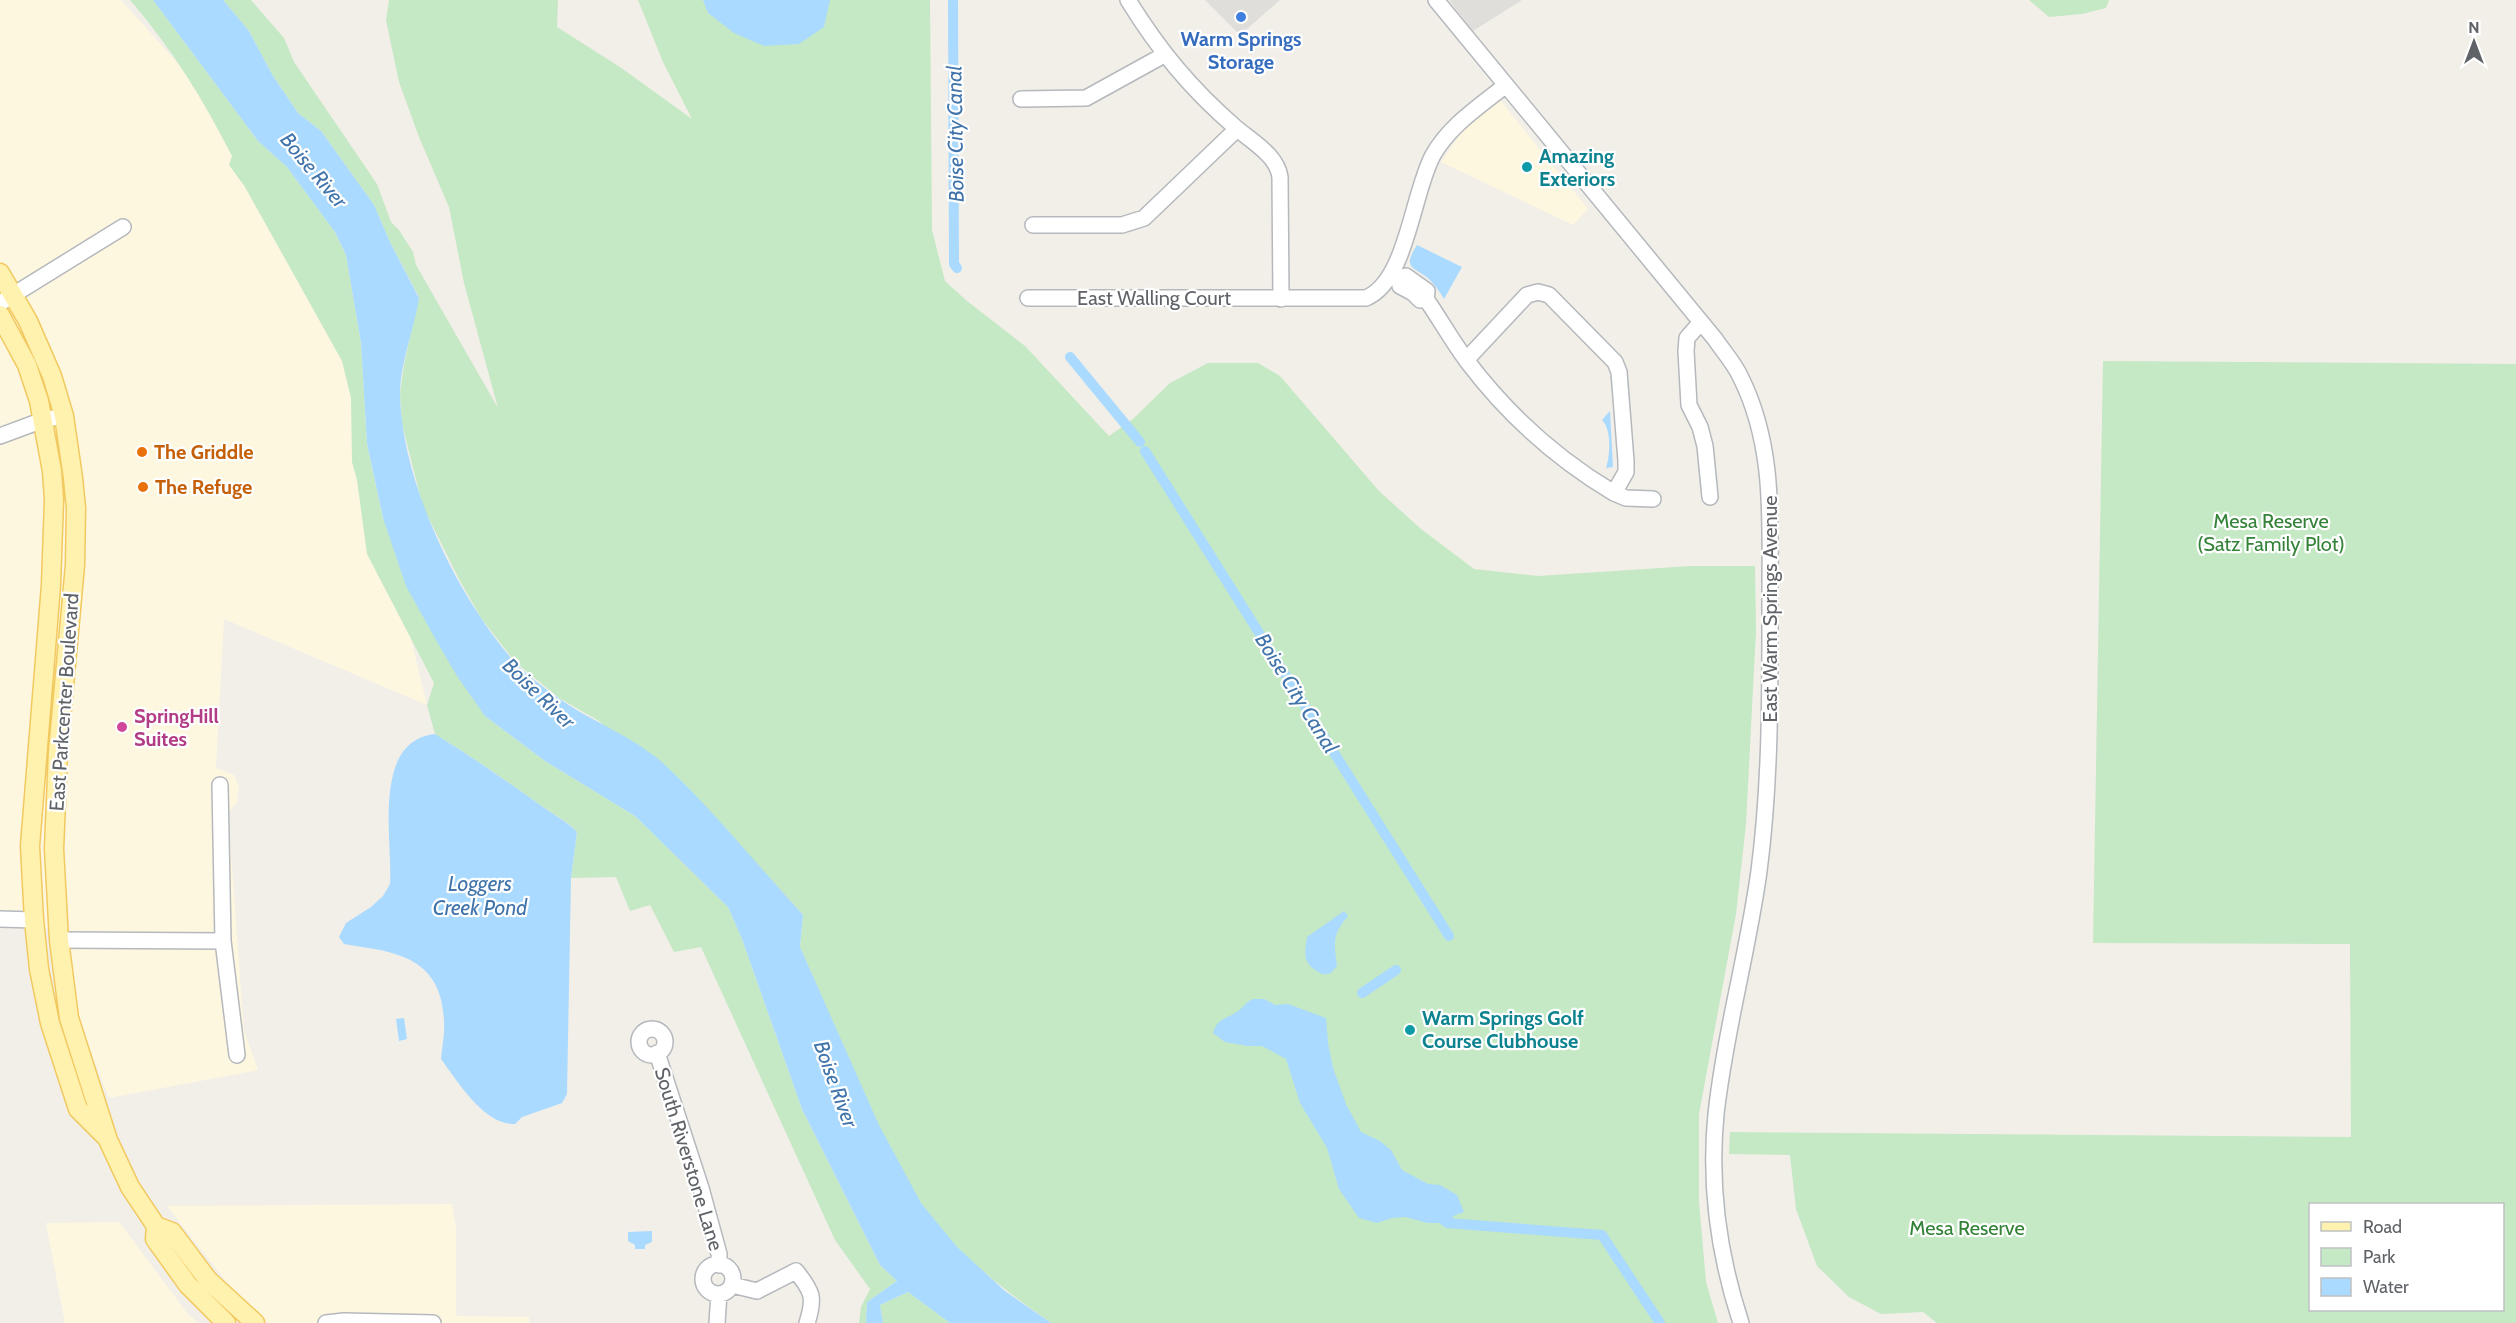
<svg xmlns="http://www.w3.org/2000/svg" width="2516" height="1323" font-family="Cabin,sans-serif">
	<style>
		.commercial { fill: #fef7e0 }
		.industrial { fill: #e0deda }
		.green { fill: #c5e8c5; fill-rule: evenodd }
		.water { fill: #aadaff }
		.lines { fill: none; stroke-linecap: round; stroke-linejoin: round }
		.canal { stroke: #aadaff; stroke-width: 10 }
		.minor-casing { stroke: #b5b8bc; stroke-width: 18 }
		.major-casing { stroke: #f2c960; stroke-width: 21 }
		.minor { stroke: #fff; stroke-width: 15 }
		.major { stroke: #fff2af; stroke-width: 18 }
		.shop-dot { fill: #3f7fe0; stroke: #fff; stroke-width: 2 }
		.culture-dot { fill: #0f9aa8; stroke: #fff; stroke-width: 2 }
		.food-dot { fill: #e8710a; stroke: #fff; stroke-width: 2 }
		.hotel-dot { fill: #d1479c; stroke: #fff; stroke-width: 2 }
		.labels { text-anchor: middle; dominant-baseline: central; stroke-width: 4.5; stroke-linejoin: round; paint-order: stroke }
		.shop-label { font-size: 20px; font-weight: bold; fill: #366cbe; stroke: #fff }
		.culture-label { font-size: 20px; font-weight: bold; fill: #0d838f; stroke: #fff; text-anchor: start }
		.street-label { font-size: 20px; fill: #5f6368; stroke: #fff }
		.food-label { font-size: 20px; font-weight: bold; fill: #c56008; stroke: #fff; text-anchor: start }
		.park-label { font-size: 20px; fill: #348238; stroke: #fff }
		.hotel-label { font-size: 20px; font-weight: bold; fill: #b23c85; stroke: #fff; text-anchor: start }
		.water-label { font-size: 21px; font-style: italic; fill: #4174aa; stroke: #fff }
	</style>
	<rect width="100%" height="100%" fill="#f1efe8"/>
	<path class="commercial" d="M0 0H121L250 144 337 256 397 582 427 705 224 619 216 768 234 775 239 787 237 802 228 813 244 1031 258 1070 109 1098 77 1016 66 929 0 928Z
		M1499 99 1588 209 1573 225 1441 162 1461 133Z
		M452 1204 456 1227V1316L529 1317V1323H265L236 1294 167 1206Z
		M119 1222 187 1313 198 1323H65L46 1223Z"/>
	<path class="industrial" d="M1205 0H1280L1240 35Z
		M1449 0H1522L1473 31Z"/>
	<path class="green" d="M130 0H153L258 141 287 167 335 232 346 255 361 343 367 444 383 518 485 716 545 761 635 816 728 907 742 939 802 1109 880 1265 897 1281 867 1302 866 1323H859L861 1307 870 1289 835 1240 701 947 674 952 650 905 630 911 616 877 571 878 577 832C564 818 557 817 543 807 508 782 472 757 435 734L427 705 434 683 367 554 357 480 352 462 351 398 342 361 245 187 229 165 232 156C204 101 171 47 130 0Z
		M223 0H251L284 38 294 62 377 184 391 222 399 230 413 252 416 265 498 408 464 283 449 207 419 137 399 82 386 20 389 0H558L557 27 620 67 692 119 663 62 638 0H930L932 230 945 281 967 301 1025 346 1109 436 1133 419 1170 383 1208 363H1258L1280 376 1379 491 1421 529 1474 569 1538 576 1691 566H1755L1756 631 1746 824 1736 914 1699 1114V1202L1706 1282 1718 1323H1051C1003 1289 953 1252 921 1203 898 1169 881 1130 864 1093 842 1044 821 996 800 947L803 915 758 866 599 721 559 698 515 662 481 618 460 581 423 507 402 424 400 393 404 364 419 297 390 242 374 205 321 131 298 113 273 76 249 31Z
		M2029 0H2109L2106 8 2082 14 2049 17Z
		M2103 361 2516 364V1323H1937L1923 1312 1881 1314 1849 1297 1817 1266 1796 1209 1790 1155 1729 1154 1730 1132 2351 1137 2350 944 2093 943ZM2310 1204H2502V1310H2310Z
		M908 1292 950 1323H883L880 1305Z"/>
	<path class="water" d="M153 0H223L249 31 273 76 298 113 321 131 374 205 390 242 419 298C414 330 400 363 400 395 402 482 456 594 512 659 524 673 542 686 557 697 591 722 634 736 665 765 714 811 757 865 803 915L800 947 879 1125 921 1203 957 1247 1005 1291 1051 1323H950L908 1292 880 1305 883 1323H866L867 1302 897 1281 880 1265 802 1109 742 939 728 907 635 816 545 761 485 716 457 676 436 640 406 586 383 518 367 444 361 343 346 255 335 232 287 167 258 141Z
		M703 0H830L824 27 799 44 764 46 734 33 708 13Z
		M1417 245 1462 267 1444 299C1440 292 1435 285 1429 279 1413 266 1402 269 1417 245Z
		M1610 411 1613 467 1606 468C1610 455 1612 430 1602 420Z
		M435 734C472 757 508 782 543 807 557 817 564 819 577 832L571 878 567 1094 562 1103 522 1117 515 1124C484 1125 458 1082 441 1059 442 1047 445 1034 444 1022 442 956 395 952 344 944L339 937 346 923 371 907 383 896 390 884C393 841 371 741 435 734Z
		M1344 911 1348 916C1332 935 1334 942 1337 966L1331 973C1325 975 1322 975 1317 971 1302 962 1305 953 1307 937Z
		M1253 999H1264L1275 1005 1288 1004 1326 1018 1328 1043 1333 1068 1346 1104 1361 1132 1380 1141 1391 1150 1402 1170 1428 1184 1440 1185 1457 1195 1464 1212 1455 1215 1447 1223H1428L1405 1217 1392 1218 1377 1223 1359 1218 1339 1189 1327 1148 1300 1103 1286 1059 1262 1046H1248L1225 1042 1213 1033C1217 1018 1227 1019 1238 1011 1244 1007 1246 1002 1253 999Z
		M404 1018 407 1039 399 1041 396 1019Z
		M652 1231V1242L645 1245V1249H635V1245L628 1241V1232Z"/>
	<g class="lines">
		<path class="canal" d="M953 0 954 264 957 268
			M1070 357 1140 442
			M1145 451 1449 936
			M1362 993 1396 970
			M1436 1214 1447 1223 1602 1235 1660 1323"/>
		<defs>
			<path id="minor" d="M1128 0C1159 50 1190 88 1235 127 1251 141 1277 155 1280 177L1281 299
				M1436 0 1715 339C1723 351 1734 363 1740 376 1775 445 1770 519 1770 594 1770 686 1771 779 1759 871 1748 952 1725 1032 1716 1114 1709 1184 1719 1256 1741 1323
				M1021 99 1086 98 1164 55
				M1033 225H1122L1144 218 1237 129
				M1028 298H1366C1407 281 1412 194 1433 155 1450 125 1480 106 1506 85
				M1426 299 1420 300 1413 293 1400 286 1399 279 1406 276 1427 291 1426 299C1440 319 1452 341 1467 361 1507 414 1557 459 1614 493L1626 498 1653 499
				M0 303 123 227
				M1701 322 1687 338 1686 351 1689 405 1700 427 1705 446 1710 497
				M1466 360 1527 295 1538 292 1549 295 1615 362 1619 372 1626 461V472L1614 493
				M0 436 43 420 64 416
				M220 785 223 941 237 1055
				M0 919 34 920
				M59 940 223 941
				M639 1042a13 13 0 1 1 26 0a13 13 0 1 1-26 0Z
				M657 1053 701 1188 719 1254V1265
				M703 1279a15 15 0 1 1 30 0a15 15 0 1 1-30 0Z
				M732 1285 757 1291 796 1271C813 1292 815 1298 807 1323
				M326 1323 344 1321 433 1323
				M717 1323 719 1294"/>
			<path id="major" d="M0 273 28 321 52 376 64 416 73 478 76 508 75 565 58 752 54 849 59 940 69 1018 108 1140 130 1187 156 1226 172 1232 208 1280 255 1323
				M0 315 27 365 39 401 52 471 54 500 51 585 30 846 34 920 39 969 50 1023 78 1109 107 1138
				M156 1226 155 1239 188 1285 226 1323"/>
		</defs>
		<use href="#minor" class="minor-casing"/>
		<use href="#major" class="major-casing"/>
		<use href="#minor" class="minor"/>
		<use href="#major" class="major"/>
	</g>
	<circle class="shop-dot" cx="1241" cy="17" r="6"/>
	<g class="culture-dot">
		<circle cx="1527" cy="167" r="6"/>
		<circle cx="1410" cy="1030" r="6"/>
	</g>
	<g class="food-dot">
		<circle cx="142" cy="452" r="6"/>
		<circle cx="143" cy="487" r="6"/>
	</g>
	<circle class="hotel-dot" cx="122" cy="727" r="6"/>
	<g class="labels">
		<g class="shop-label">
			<text x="1241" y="39">Warm Springs<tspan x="1241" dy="23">Storage</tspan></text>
		</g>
		<g class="culture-label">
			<text x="1539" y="156">Amazing<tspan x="1539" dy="23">Exteriors</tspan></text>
			<text x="1422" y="1018">Warm Springs Golf<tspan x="1422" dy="23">Course Clubhouse</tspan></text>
		</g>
		<g class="street-label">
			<text x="1154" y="298">East Walling Court</text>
			<text transform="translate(1770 609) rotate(-90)">East Warm Springs Avenue</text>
			<text transform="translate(64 702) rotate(-86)">East Parkcenter Boulevard</text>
			<text transform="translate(689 1159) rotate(73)">South Riverstone Lane</text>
		</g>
		<g class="food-label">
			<text x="154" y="452">The Griddle</text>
			<text x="155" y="487">The Refuge</text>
		</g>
		<g class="park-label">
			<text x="2271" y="521">Mesa Reserve<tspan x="2271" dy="23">(Satz Family Plot)</tspan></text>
			<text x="1967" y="1228">Mesa Reserve</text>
		</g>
		<g class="hotel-label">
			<text x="134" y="716">SpringHill<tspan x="134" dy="23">Suites</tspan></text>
		</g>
		<g class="water-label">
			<text transform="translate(955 134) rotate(-91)">Boise City Canal</text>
			<text transform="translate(314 170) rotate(50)">Boise River</text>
			<text transform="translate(539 693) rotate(44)">Boise River</text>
			<text transform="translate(1297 693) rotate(58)">Boise City Canal</text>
			<text x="480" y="883">Loggers<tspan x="480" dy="24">Creek Pond</tspan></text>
			<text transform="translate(836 1084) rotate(70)">Boise River</text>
		</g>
	</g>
	<rect x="2309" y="1203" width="195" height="108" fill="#ffffff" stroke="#bfc1c3" stroke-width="1.5"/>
	<rect x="2321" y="1222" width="30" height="9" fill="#fff2af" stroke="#bfc1c3" stroke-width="1.5"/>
	<text x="2363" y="1233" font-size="18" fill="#5f6368">Road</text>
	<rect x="2321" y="1248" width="30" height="18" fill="#c5e8c5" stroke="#bfc1c3" stroke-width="1.5"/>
	<text x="2363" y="1263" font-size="18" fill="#5f6368">Park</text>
	<rect x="2321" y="1278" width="30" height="18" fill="#aadaff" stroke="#bfc1c3" stroke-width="1.5"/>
	<text x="2363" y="1293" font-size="18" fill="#5f6368">Water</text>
	<g transform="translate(2474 42)" stroke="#ffffff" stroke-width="4.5" paint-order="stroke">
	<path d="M0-4.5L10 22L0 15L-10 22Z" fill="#5f6368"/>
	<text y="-9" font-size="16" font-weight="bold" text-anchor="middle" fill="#5f6368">N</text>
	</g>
</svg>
